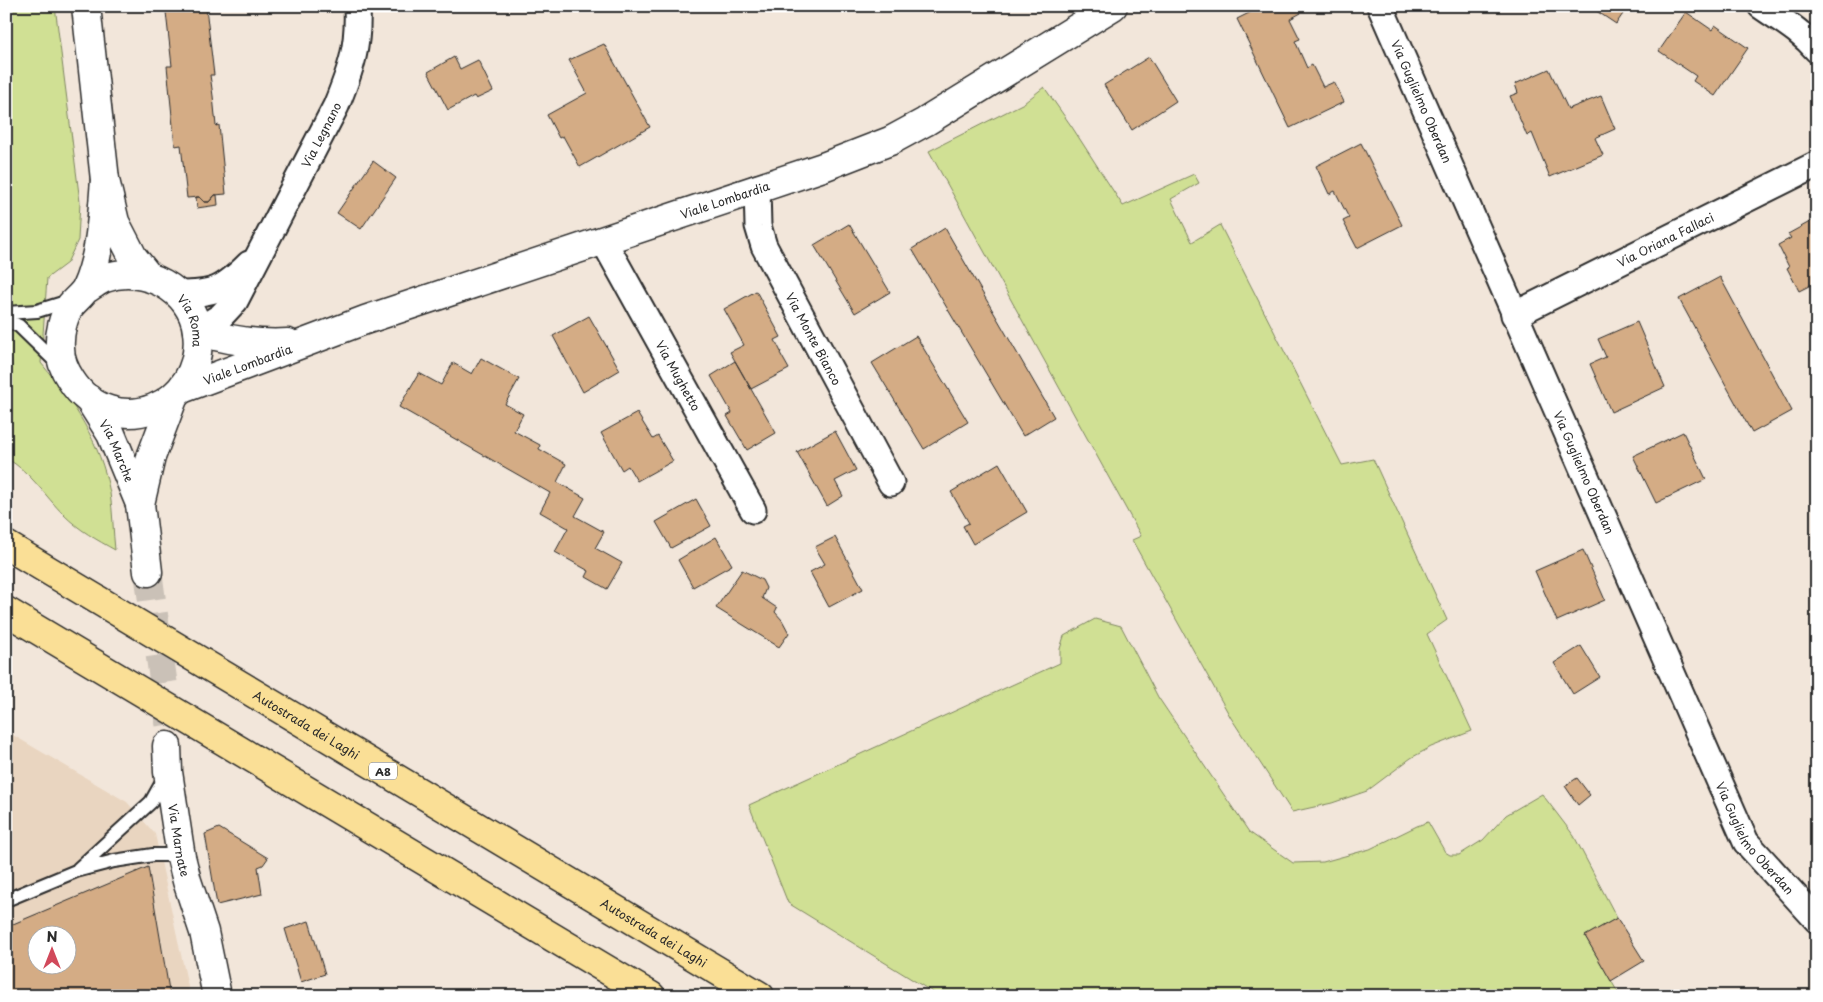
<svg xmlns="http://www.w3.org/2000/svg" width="1823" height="1002" font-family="'Playpen Sans',sans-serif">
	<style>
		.built { fill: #e9d5c0; fill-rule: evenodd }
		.green { fill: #d0e094; stroke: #7e8660 }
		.building { fill: #d4ac85; stroke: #2b2b2b; fill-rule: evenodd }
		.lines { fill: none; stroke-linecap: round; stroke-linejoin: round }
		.secondary-tunnel { stroke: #cac1b7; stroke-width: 28; stroke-dasharray: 28 14; stroke-linecap: butt }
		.lane-casing { stroke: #2b2b2b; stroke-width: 16 }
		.street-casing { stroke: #2b2b2b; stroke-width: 29 }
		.secondary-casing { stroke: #2b2b2b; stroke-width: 31 }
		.highway-casing { stroke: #2b2b2b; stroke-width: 31 }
		.lane { stroke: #fff; stroke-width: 12 }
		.street { stroke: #fff; stroke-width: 25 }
		.secondary { stroke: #fff; stroke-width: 28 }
		.highway { stroke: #fadf96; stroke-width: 28 }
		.labels { text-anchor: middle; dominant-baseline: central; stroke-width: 4; stroke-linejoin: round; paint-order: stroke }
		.shield { fill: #fff; stroke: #6b6b6b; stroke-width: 1 }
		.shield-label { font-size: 11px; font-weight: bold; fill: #2b2b2b }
		.street-label { font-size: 12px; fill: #2b2b2b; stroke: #fff }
	</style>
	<rect width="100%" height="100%" fill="#f2e6da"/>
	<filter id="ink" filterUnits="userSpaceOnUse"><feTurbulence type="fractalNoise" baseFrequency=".02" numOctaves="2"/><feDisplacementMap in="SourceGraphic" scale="10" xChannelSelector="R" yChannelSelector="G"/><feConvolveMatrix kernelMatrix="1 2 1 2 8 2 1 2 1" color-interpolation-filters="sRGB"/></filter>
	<g filter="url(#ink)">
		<path class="built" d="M6 731 127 802 155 834 190 996H6ZM38 934H68V964H38Z"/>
		<path class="green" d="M6 6H55L80 202 78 240 67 263 47 278 41 363C74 403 100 441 110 493 113 512 113 532 115 550 97 540 79 530 64 515 44 495 32 473 6 458Z
			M1044 87 1072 127 1123 206 1194 174 1199 183 1171 199 1192 242 1220 225 1342 465 1373 459 1447 620 1427 634 1472 731 1431 747 1411 758 1367 791 1332 803 1292 812 1231 718 1132 540 1141 536 929 151 1024 103Z
			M1095 619 1121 626 1158 697 1249 832 1293 863 1323 862 1370 849 1417 826 1428 822 1445 852 1450 855H1459L1483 840 1506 815 1542 794 1574 836 1617 918 1585 936 1620 996H939L788 903 749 805 1060 663V649L1064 636Z"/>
		<path class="building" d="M1263 6H1298L1301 13 1290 19 1300 39 1295 41 1307 68 1312 65 1323 87 1334 82 1344 102 1290 128 1237 19Z
			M1589 6H1637L1633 11 1627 8 1616 24Z
			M206 8 214 75H210L213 96 216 126 219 125 226 194 215 195 209 202H204L199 197 187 198 181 145 175 146 167 66H172L166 12Z
			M1686 12 1712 30 1715 25 1748 48 1715 96 1693 81 1696 76 1659 51Z
			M604 44 650 127 580 167 563 136 559 138 547 115 587 93 569 60Z
			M454 57 460 69 478 60 493 91 476 99 474 96 448 110 428 72Z
			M1149 57 1176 101 1132 130 1104 85Z
			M1549 69 1568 109 1601 96 1615 129 1595 138 1603 155 1550 177 1532 133 1527 136 1510 96 1518 93 1515 84Z
			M1361 143 1402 225 1357 248 1343 221 1349 218 1335 191 1329 194 1316 166Z
			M373 161 396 178 361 229 337 213Z
			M215 195H217L218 205 197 208 196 197H199L204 202H209Z
			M1817 218V282L1799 291 1787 268 1789 267 1778 245 1791 238 1788 234Z
			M849 224 890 292 855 313 814 245Z
			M945 228 1054 417 1023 436 912 249Z
			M1720 277 1792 411 1752 433 1679 299Z
			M756 291 781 337 775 340 781 352 780 353 789 369 751 389 730 352 744 345 724 309Z
			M589 316 620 370 583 392 553 336Z
			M1637 322 1665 387 1611 412 1590 364 1606 357 1598 339Z
			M916 336 968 422 924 449 872 363Z
			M481 358 519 379 505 404 523 414 514 431 540 445 539 449 566 464 557 482 585 498 575 516 604 532 595 548 622 563 607 589 586 577 589 571 555 552 568 528 540 512 550 493 399 407 419 373 441 385 453 363 472 374Z
			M735 361 776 433 747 450 727 416 732 413 711 376Z
			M637 413 653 439 658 436 673 461 637 481 628 466 622 470 601 433Z
			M835 431 856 470 835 481 843 496 827 506 797 452Z
			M1683 432 1706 479 1656 503 1633 456Z
			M999 463 1027 512 973 544 963 526 969 523 951 492Z
			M696 499 711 526 671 548 656 522Z
			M716 537 732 565 693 587 678 560Z
			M835 537 863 589 829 607 810 572 825 564 815 547Z
			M1583 550 1605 600 1557 621 1535 571Z
			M742 570 762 580 766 588 762 598 777 608 775 612 782 620 789 633 779 647 716 608Z
			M1581 646 1600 677 1573 694 1554 663Z
			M1577 778 1590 795 1578 805 1565 786Z
			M219 828 268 858 263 865 258 867 262 894 217 905 205 834Z
			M148 867 170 996H6V927ZM38 934H68V964H38Z
			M1617 918 1644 961 1611 981 1585 936Z
			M309 921 325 974 301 982 285 929Z"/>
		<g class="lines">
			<path class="secondary-tunnel" d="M148 572 170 729 167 746"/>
			<defs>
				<path id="lane" d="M6 313 37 311 69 301
					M6 320 19 326 57 363
					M78 869 151 802 165 777
					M6 900 76 871 114 861 153 855H173L181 857"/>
				<g id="street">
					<path id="s1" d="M1380 6 1746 842 1817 920"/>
					<path d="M1761 6C1781 20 1801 31 1817 50"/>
					<path id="s2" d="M757 188 758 226 764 246 891 483"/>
					<path id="s3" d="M603 240 753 510"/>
					<path d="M178 294C214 294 223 290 249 264"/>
					<path id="s4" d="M1514 315 1817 164"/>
					<path id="s5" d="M197 331 221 316 235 301 336 106C351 69 359 47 357 6"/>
				</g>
				<g id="secondary">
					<path d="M86 6 105 180 115 222 133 257 149 277"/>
					<path id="s6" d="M86 289C92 286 99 280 105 278 143 264 192 289 197 331 207 408 112 444 71 380 65 371 60 359 60 348 59 334 63 316 71 305 76 299 83 294 86 288 101 255 102 215 105 180"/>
					<path d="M197 331C227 340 257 345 288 343"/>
					<path id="s7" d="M182 389 365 320 823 167 890 141 925 122 1113 6"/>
					<path id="s8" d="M89 399 111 434 140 504 148 572"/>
					<path d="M140 504 151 457 174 396"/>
					<path id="s9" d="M167 746 168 772 181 857 187 881 204 932 217 996"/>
				</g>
				<g id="highway">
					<path id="s10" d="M6 545 760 996"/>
					<path d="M6 611 651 996"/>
				</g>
			</defs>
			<use href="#lane" class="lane-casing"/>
			<use href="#street" class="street-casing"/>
			<use href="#secondary" class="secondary-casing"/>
			<use href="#highway" class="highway-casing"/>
			<use href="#lane" class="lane"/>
			<use href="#street" class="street"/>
			<use href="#secondary" class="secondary"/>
			<use href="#highway" class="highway"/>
		</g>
	</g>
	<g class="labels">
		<rect class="shield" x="369" y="762.5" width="28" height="17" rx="4"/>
		<g class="shield-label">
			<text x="383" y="771">A8</text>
		</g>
		<g class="street-label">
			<text stroke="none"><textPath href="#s1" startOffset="104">Via Guglielmo Oberdan</textPath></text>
			<text stroke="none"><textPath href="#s5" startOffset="236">Via Legnano</textPath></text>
			<text stroke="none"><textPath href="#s7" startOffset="575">Viale Lombardia</textPath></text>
			<text stroke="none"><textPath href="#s4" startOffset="169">Via Oriana Fallaci</textPath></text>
			<text stroke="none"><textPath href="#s6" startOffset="131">Via Roma</textPath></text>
			<text stroke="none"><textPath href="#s2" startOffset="164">Via Monte Bianco</textPath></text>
			<text stroke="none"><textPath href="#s7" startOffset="70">Viale Lombardia</textPath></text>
			<text stroke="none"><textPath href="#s3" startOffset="155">Via Mughetto</textPath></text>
			<text stroke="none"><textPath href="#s8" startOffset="59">Via Marche</textPath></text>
			<text stroke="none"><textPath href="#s1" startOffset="509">Via Guglielmo Oberdan</textPath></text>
			<text stroke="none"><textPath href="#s10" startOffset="350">Autostrada dei Laghi</textPath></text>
			<text stroke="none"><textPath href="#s1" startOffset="914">Via Guglielmo Oberdan</textPath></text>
			<text stroke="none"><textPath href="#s9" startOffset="95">Via Marnate</textPath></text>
			<text stroke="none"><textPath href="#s10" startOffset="755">Autostrada dei Laghi</textPath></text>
		</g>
	</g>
	<rect width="1823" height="1002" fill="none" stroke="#fff" stroke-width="25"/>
	<rect x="12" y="12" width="1798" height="977" fill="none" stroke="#2b2b2b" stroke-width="2" filter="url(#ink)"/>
	<g transform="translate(52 950)"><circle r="24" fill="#ffffff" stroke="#aaaaaa"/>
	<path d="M0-4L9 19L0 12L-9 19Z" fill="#d1495b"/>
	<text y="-8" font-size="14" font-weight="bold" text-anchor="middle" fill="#2b2b2b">N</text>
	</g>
</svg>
